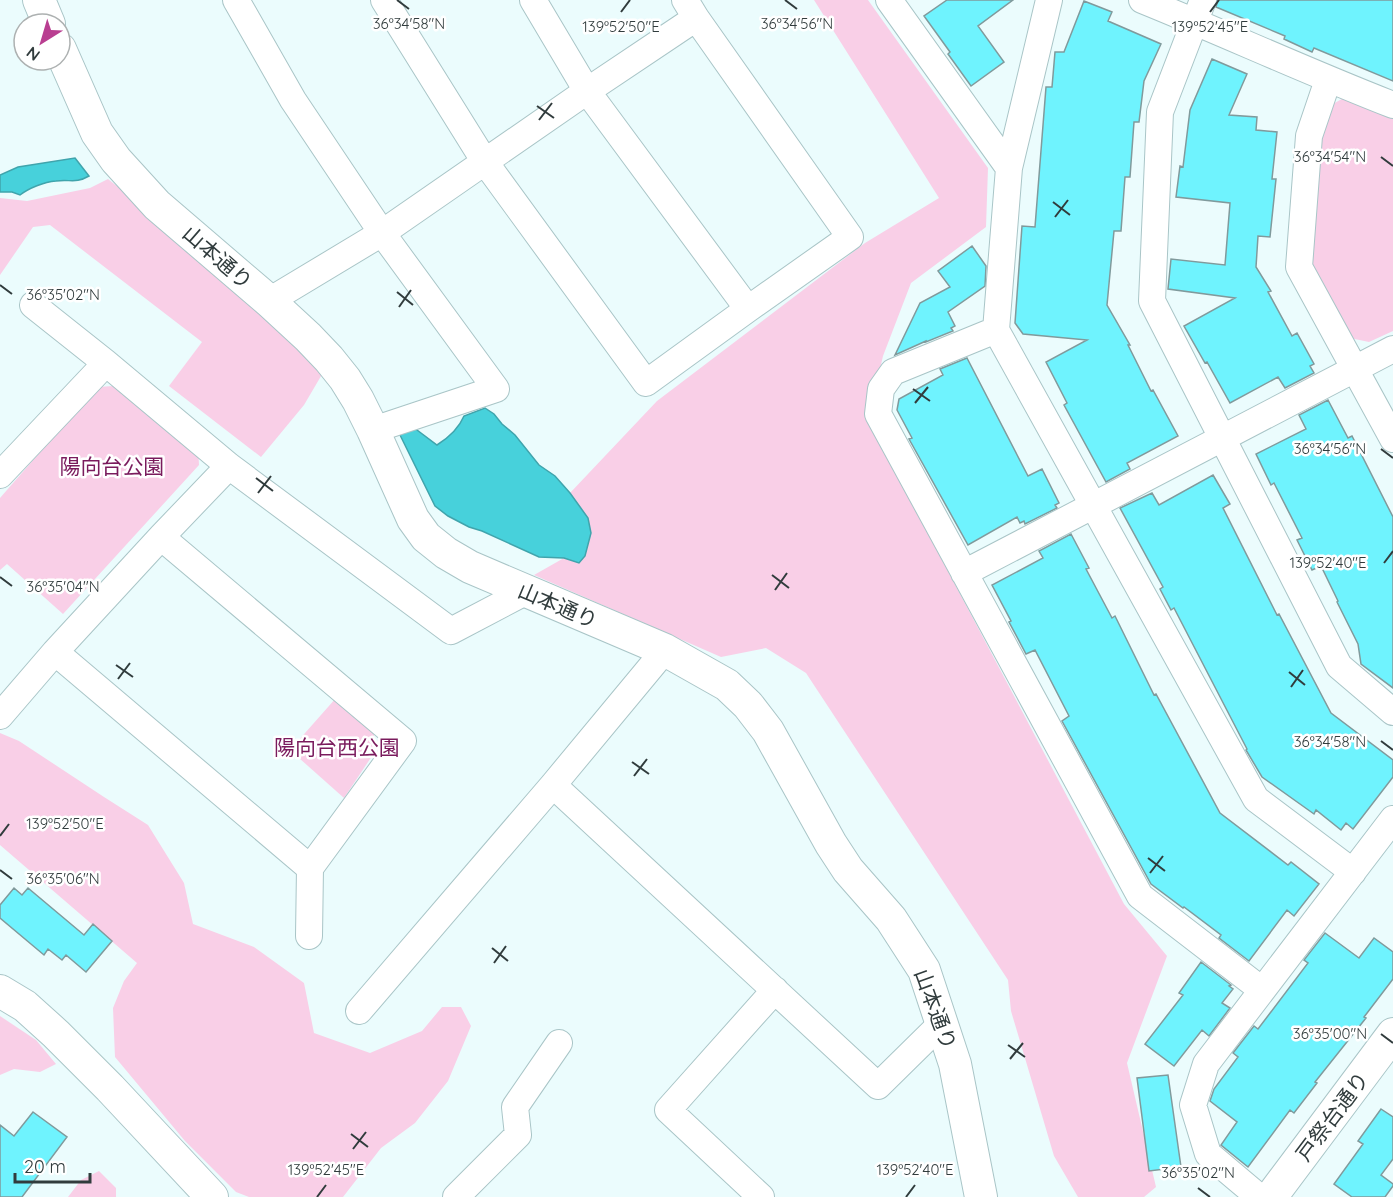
<svg xmlns="http://www.w3.org/2000/svg" width="1393" height="1197" font-family="Quicksand,'Noto Sans JP',sans-serif">
	<style>
		.green { fill: #f9cfe7 }
		.water { fill: #47d1db; stroke: #40a4ac; stroke-width: 1.5 }
		.building { fill: #6ff3fe; stroke: #809a9c; stroke-width: 1.5 }
		.lines { fill: none; stroke-linecap: round; stroke-linejoin: round }
		.minor-casing { stroke: #a9c5c7; stroke-width: 28 }
		.tertiary-casing { stroke: #a9c5c7; stroke-width: 34 }
		.minor { stroke: #fff; stroke-width: 26 }
		.tertiary { stroke: #fff; stroke-width: 32 }
		.ticks { fill: none; stroke: #313c3d; stroke-width: 2 }
		.labels { text-anchor: middle; dominant-baseline: central; stroke-width: 5; stroke-linejoin: round; paint-order: stroke }
		.street-label { font-size: 21px; fill: #313c3d; stroke: #fff }
		.park-label { font-size: 21px; fill: #7a1b5d; stroke: #fff }
		.ticks-label { font-size: 15px; text-anchor: middle; fill: #313c3d; stroke: #fff; stroke-width: 5; stroke-linejoin: round; paint-order: stroke }
	</style>
	<rect width="100%" height="100%" fill="#ebfcfd"/>
	<path class="green" d="M814 0H868L988 168 986 227 911 283 883 356 868 420 1124 904 1167 956 1127 1063 1156 1187 1144 1197H1078L1054 1156 1011 1011 1008 980 806 673 766 648 721 657 534 575 564 558 588 518 570 493 657 401 865 243 939 198Z
		M1347 96 1393 115V331L1369 342 1350 338 1307 257 1322 132 1333 104Z
		M108 179 158 219 324 371 304 405 261 457 169 386 202 342 50 225 33 227 0 275V198L27 201 90 188Z
		M114 386 198 447 199 465 63 614 7 564 0 570V498L97 387Z
		M336 698 374 732V753L344 798 290 750Z
		M0 733 19 741 104 797 148 825 184 883 193 924 254 947 304 983 314 1033 370 1053 422 1031 442 1007H461L471 1026 448 1081 415 1123 381 1148 343 1197H249L236 1192 185 1141 115 1057 113 1008 124 981 137 963 0 845Z
		M0 1016 36 1040 56 1064 40 1072 14 1069 0 1075Z
		M99 1171 116 1188V1197H68L81 1180Z"/>
	<path class="water" d="M75 158 89 176C75 184 71 179 56 181 44 182 29 188 20 195L12 192H0V175L18 167Z
		M485 408 494 414 502 424 515 435 539 465 555 476 570 493 588 518 591 533 585 556 579 563 564 558 539 557 482 531 469 527 448 516 435 506 399 433 413 427 437 445C448 438 459 428 464 416Z"/>
	<path class="building" d="M947 0H1013L978 26 1004 62 971 86 948 54 950 52 924 16Z
		M1218 0H1393V81L1314 48 1312 52 1284 39 1285 36 1216 7Z
		M1084 1 1112 12 1108 21 1161 44 1144 81 1139 122H1134L1130 177H1125L1121 231H1114L1107 305 1130 345H1128L1151 391 1153 390 1178 436 1127 463 1130 469 1106 482 1064 405 1067 403 1046 362 1087 340 1023 334 1015 323 1022 226 1035 227 1046 87H1052L1055 52H1064Z
		M1212 59 1247 74 1229 115 1257 117 1256 130 1277 132 1272 179H1276L1270 237 1258 236 1256 267 1271 291 1268 292 1292 336 1297 333 1314 364 1310 366 1314 373 1285 388 1278 377 1230 403 1207 362 1205 363 1184 326 1235 298 1168 289 1171 259 1225 265 1230 203 1176 197 1180 166 1183 167 1190 110Z
		M972 246 986 266 985 286 948 312 955 326 951 328 953 331 926 342V341L895 355 920 303 950 287 938 271Z
		M967 358 1028 476 1042 469 1059 503 1055 505 1057 508 1025 524 1024 521 1020 523 1017 517 968 545 909 439 912 438 897 410 899 399 943 375 940 369Z
		M1328 400 1348 438 1352 436 1393 517V688L1361 664 1358 644 1337 602 1338 601 1321 566 1312 570 1297 540 1302 538 1274 483 1271 485 1256 454 1306 429 1299 415Z
		M1213 475 1230 504 1223 508 1277 615 1279 614 1331 713 1393 760V777L1353 829 1346 823 1341 830 1316 810 1314 814 1262 777 1246 750 1247 749 1174 608 1171 610 1160 589 1163 587 1120 508 1152 493 1159 505Z
		M1071 534 1089 568 1086 569 1112 618 1115 616 1154 695 1156 694 1220 813 1288 865 1291 862 1319 884 1294 916 1287 910 1249 961 1219 938 1221 935 1184 907 1183 908 1151 884 1062 721 1069 716 1035 650 1026 654 1009 622 1011 621 992 585 1043 558 1039 551Z
		M14 888 22 895 28 888 84 935 93 924 112 941 86 972 66 955 62 960 48 949 44 955 0 918V905Z
		M1325 933 1359 958 1374 938 1393 952V979L1364 1017 1366 1018 1315 1082 1317 1083 1294 1113 1290 1110 1248 1167 1221 1145 1237 1122 1210 1101 1214 1089 1238 1057 1233 1053 1254 1026 1258 1029 1308 963 1304 960Z
		M1201 962 1231 985 1229 986 1233 989 1222 1003 1230 1008 1209 1036 1202 1030 1174 1066 1145 1044 1183 995 1179 993Z
		M1168 1075 1181 1167 1149 1171 1137 1078Z
		M1381 1109 1393 1117V1159L1381 1175 1393 1184V1186L1385 1197H1352L1334 1184 1363 1144 1358 1141Z
		M33 1112 67 1137 22 1197H0V1125L14 1136Z"/>
	<g class="lines">
		<defs>
			<path id="minor" d="M236 0 293 100 382 233 496 389 373 430
				M384 0 485 162 646 383 748 309 850 237 696 18 685 0
				M533 0 587 91 748 309
				M889 0 1009 168
				M1049 0 1009 168 996 330 1256 799 1353 872
				M1142 0C1226 34 1308 72 1393 105
				M1203 0 1160 112 1152 301 1339 666 1393 712
				M1328 80 1309 136 1299 267 1393 439
				M269 301 382 233 587 91 696 18
				M33 305 106 363
				M996 330 893 372 881 389 878 414 1140 896 1262 990
				M0 475 106 363 229 466 451 631 527 591
				M161 537 229 466
				M964 573 1393 349
				M0 716 55 652
				M553 785 878 1086 942 1023
				M309 936 310 868 403 741 161 537 55 652 310 868
				M359 1011 553 785 665 650
				M456 1197 518 1135 515 1107 559 1043
				M761 1197 668 1110 775 990
				M1259 1197 1208 1154 1193 1105 1206 1064 1393 819"/>
			<path id="tertiary" d="M39 0 49 24
				M60 49 97 133 116 160 157 205 269 301 308 337 329 359 345 379 358 400 373 430 413 519 426 537 446 553 470 567 665 650 727 685 748 705 768 731 831 844 848 870 891 919 924 970 955 1064 981 1197
				M0 991 25 1006 56 1034 110 1088 212 1197
				M1271 1197 1393 1034"/>
		</defs>
		<use href="#minor" class="minor-casing"/>
		<use href="#tertiary" class="tertiary-casing"/>
		<use href="#minor" class="minor"/>
		<use href="#tertiary" class="tertiary"/>
	</g>
	<path class="ticks" d="M397 0 409 9M785 0 797 9M621 12 630 0M1210 12 1219 0M537 106 554 118M539 120 552 103M1381 157 1393 166M1053 202 1070 215M1055 217 1068 200M0 285 12 294M397 292 413 305M399 307 411 290M913 389 930 401M915 403 928 387M1381 449 1393 458M256 478 273 491M258 493 271 476M1384 563 1393 551M772 575 789 588M0 577 12 586M775 590 787 573M116 665 133 677M1289 672 1305 685M118 679 130 663M1291 687 1303 670M1381 741 1393 750M632 762 649 774M634 776 647 759M0 836 9 824M1148 858 1165 871M0 870 12 879M1150 873 1163 856M492 948 508 961M494 963 506 946M1381 1034 1393 1043M1008 1045 1025 1057M1010 1059 1023 1043M351 1134 368 1147M353 1149 366 1132M1198 1188 1210 1197M317 1197 326 1185M906 1197 915 1185"/>
	<g class="labels">
		<g class="street-label">
			<text transform="translate(218 257) rotate(41)">山本通り</text>
			<text transform="translate(558 605) rotate(23)">山本通り</text>
			<text transform="translate(936 1009) rotate(70)">山本通り</text>
			<text transform="translate(1332 1116) rotate(-53)">戸祭台通り</text>
		</g>
		<g class="park-label">
			<text x="112" y="466">陽向台公園</text>
			<text x="337" y="747">陽向台西公園</text>
		</g>
	</g>
	<g class="ticks-label">
		<text x="409" y="29">36°34'58"N</text>
		<text x="797" y="29">36°34'56"N</text>
		<text x="621" y="32">139°52'50"E</text>
		<text x="1210" y="32">139°52'45"E</text>
		<text x="1330" y="162">36°34'54"N</text>
		<text x="63" y="300">36°35'02"N</text>
		<text x="1330" y="454">36°34'56"N</text>
		<text x="1328" y="568">139°52'40"E</text>
		<text x="63" y="592">36°35'04"N</text>
		<text x="1330" y="747">36°34'58"N</text>
		<text x="65" y="829">139°52'50"E</text>
		<text x="63" y="884">36°35'06"N</text>
		<text x="1330" y="1039">36°35'00"N</text>
		<text x="326" y="1175">139°52'45"E</text>
		<text x="915" y="1175">139°52'40"E</text>
		<text x="1198" y="1178">36°35'02"N</text>
	</g>
	<g transform="translate(42 42) rotate(217)"><circle r="28" fill="#ffffff" stroke="#adb1b1" stroke-width="1.5"/>
	<path d="M0-4.5L10 22L0 15L-10 22Z" fill="#b93e91"/>
	<text y="-9" font-size="16" font-weight="bold" text-anchor="middle" fill="#313c3d">N</text>
	</g>
	<path d="M15 1173v9h75v-9" fill="none" stroke="#313c3d" stroke-width="3"/>
	<text x="24" y="1173" font-size="18" fill="#313c3d" stroke="#ffffff" stroke-width="4.5" paint-order="stroke">20 m</text>
</svg>
